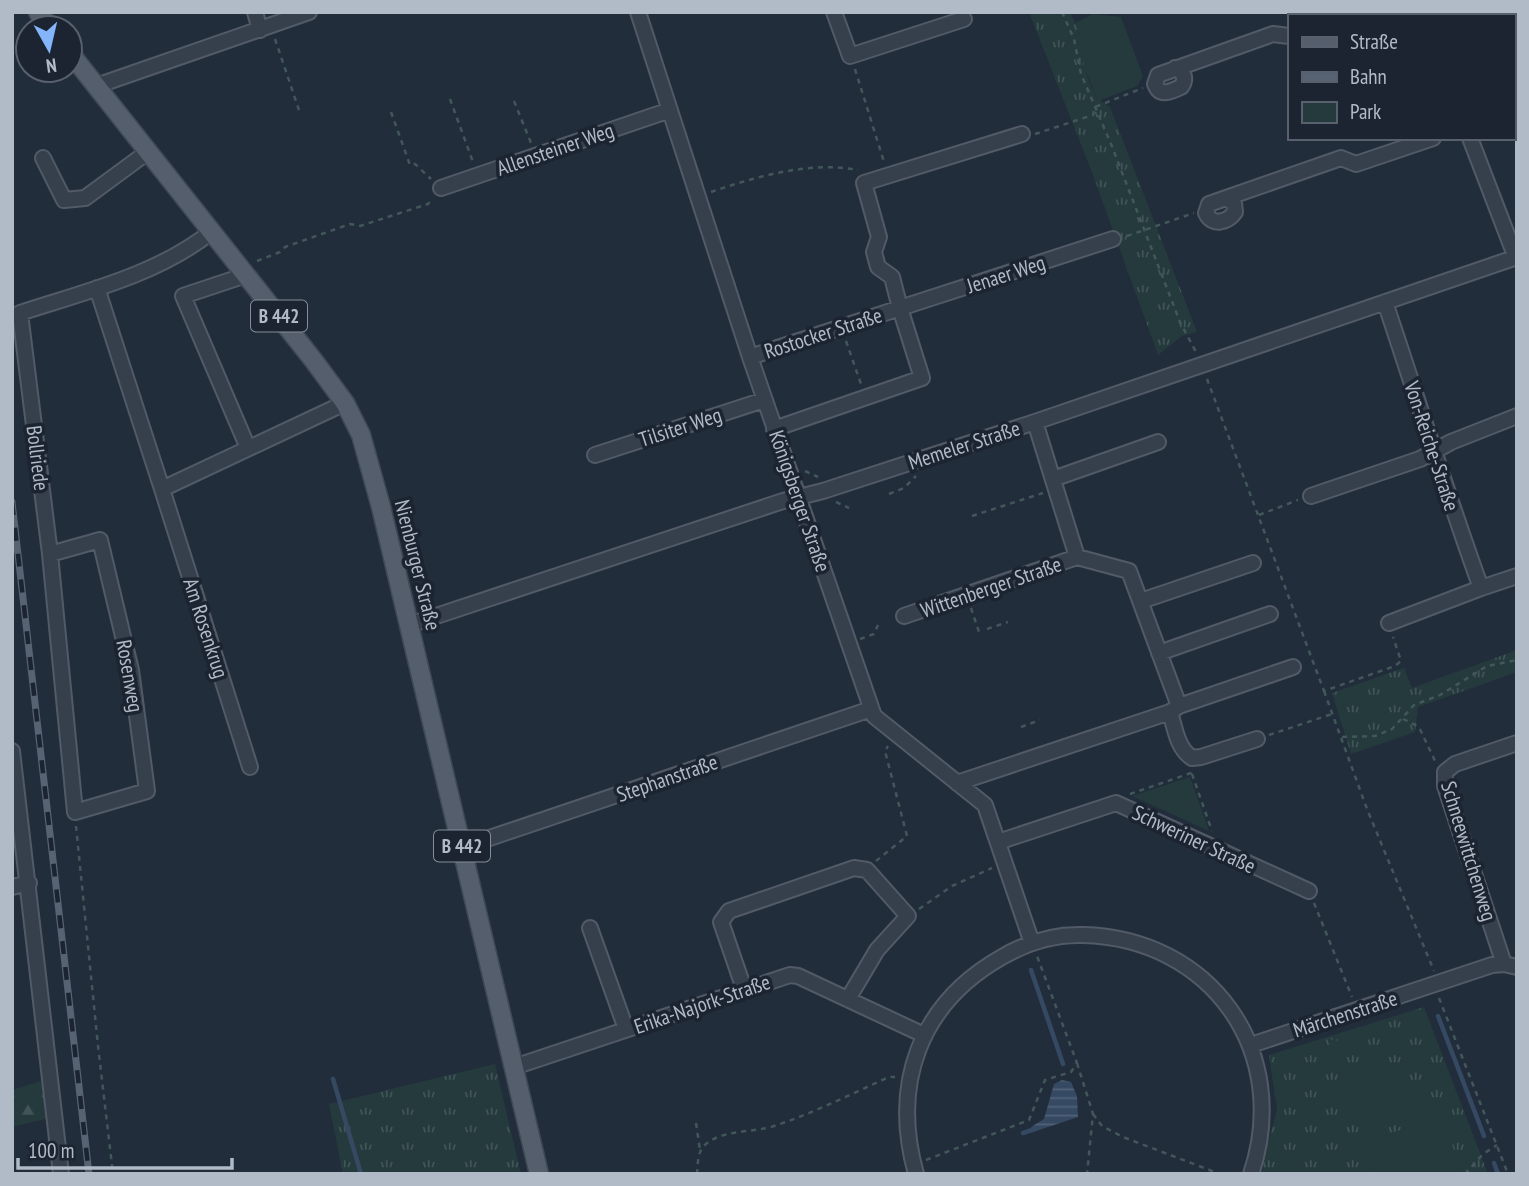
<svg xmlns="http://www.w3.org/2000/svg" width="1529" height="1186" font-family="'PT Sans Narrow',sans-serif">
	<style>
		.grass { fill: url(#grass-tufts) }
		.forest { fill: url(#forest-firs) }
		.park { fill: #243a3c }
		.water { fill: url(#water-rules) }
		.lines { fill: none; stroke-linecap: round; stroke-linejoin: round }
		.stream { stroke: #354963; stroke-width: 4.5 }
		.minor-casing { stroke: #515a66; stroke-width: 18 }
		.major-casing { stroke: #3f4854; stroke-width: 21 }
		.path { stroke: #42575a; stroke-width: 2.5; stroke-dasharray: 5 5; stroke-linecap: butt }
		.minor { stroke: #363f4c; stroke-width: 14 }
		.major { stroke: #545e6c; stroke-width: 18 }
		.rail-casing { stroke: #576373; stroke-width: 7 }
		.rail { stroke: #1b2430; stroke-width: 4.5; stroke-dasharray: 13; stroke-linecap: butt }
		.labels { text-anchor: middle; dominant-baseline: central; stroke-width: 7; stroke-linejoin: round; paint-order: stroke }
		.shield { fill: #1b2430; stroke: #848d9a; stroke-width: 2 }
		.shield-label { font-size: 19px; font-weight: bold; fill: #b1bac7 }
		.street-label { font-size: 21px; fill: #b1bac7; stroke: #1b2430 }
	</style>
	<defs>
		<pattern id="grass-tufts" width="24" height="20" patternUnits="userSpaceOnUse" patternTransform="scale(1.75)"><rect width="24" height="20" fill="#243a3c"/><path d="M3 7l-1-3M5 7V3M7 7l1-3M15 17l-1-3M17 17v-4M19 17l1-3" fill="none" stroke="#415457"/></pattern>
		<pattern id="forest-firs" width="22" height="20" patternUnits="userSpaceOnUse" patternTransform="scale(1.75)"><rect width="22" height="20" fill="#243a3c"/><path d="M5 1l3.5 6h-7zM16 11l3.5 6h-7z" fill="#415457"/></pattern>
		<pattern id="water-rules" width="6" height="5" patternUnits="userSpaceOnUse" patternTransform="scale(1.75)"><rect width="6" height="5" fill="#354963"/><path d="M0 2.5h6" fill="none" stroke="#506178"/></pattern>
	</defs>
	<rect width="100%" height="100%" fill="#222d3b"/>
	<path class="grass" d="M1029 12H1070C1074 21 1079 29 1081 38 1085 63 1085 94 1110 107L1197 332 1182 336 1158 355 1093 175Z
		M1517 650V672L1418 707 1415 732 1351 754 1332 693 1404 668 1412 688Z
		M1424 1007 1488 1174H1259L1277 1110 1269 1055Z
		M495 1064 521 1174H343L329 1104Z"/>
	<path class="forest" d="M44 1080 49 1118 12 1127V1090Z"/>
	<path class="park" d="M1093 14 1121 17 1143 76 1137 86 1098 101 1084 67 1080 35 1075 23Z
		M1190 777 1209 831 1132 796Z
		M1329 1039 1339 1041 1348 1067 1386 1054 1399 1090 1423 1082 1439 1109 1361 1136Z
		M1441 1116 1462 1171 1454 1174H1373L1363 1143Z"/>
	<path class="water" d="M1062 1080 1071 1082 1077 1096 1078 1117 1033 1132 1031 1127 1044 1119 1054 1084Z"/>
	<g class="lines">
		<path class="stream" d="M1031 970 1063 1064
			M1438 1016 1484 1136
			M333 1079 361 1174
			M1023 1133 1035 1129
			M1494 1163 1498 1174"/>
		<defs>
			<path id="minor" d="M255 12 260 30
				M638 12 750 357 874 716 985 805 1032 943
				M834 12 850 56 964 19
				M1408 12 1410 16
				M1368 16 1378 12
				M1175 68C1184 71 1187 79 1181 87 1171 91 1160 98 1155 84L1158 75 1273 34 1289 36
				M96 86 309 12
				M1513 112 1517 111
				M1470 138 1516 258
				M43 158 64 200 85 198 149 151
				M441 188 670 110
				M1226 198 1234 203 1235 212C1228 222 1212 227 1206 213L1209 204 1226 198 1341 158 1356 164 1433 138
				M246 275 183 296 248 448
				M97 288 162 489
				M1385 302C1417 398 1447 494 1481 588L1389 623
				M750 357 900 308 892 277 878 267 874 252 879 237 864 183 1022 134
				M1035 422 1077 557 1129 571 1179 706
				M774 429 922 378 900 308 1113 239
				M595 455 764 400
				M1053 479 1158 442
				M1311 496 1420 459 1451 442 1517 416
				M50 554 100 540 131 670 147 791 75 812 50 554 20 313C84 292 157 275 211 232
				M1481 588 1517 576
				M1141 601 1253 563
				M904 616 1077 557
				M409 625 783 501 823 491 1035 422 1517 257
				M1159 653 1270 614
				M1170 712C1175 728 1177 748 1192 758L1201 757 1257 739
				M12 751 61 1174
				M250 767 162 489 345 403
				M957 783 1170 712 1179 706 1293 667
				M998 842 1116 803 1309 891
				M463 847 871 709
				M12 887 29 883
				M590 928 626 1029
				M1504 964 1445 786V772L1455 764 1517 743
				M744 989 721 922 729 911 854 868 867 870 908 916 877 950 848 999
				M1251 1045 1492 965 1504 964 1517 967
				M514 1067 790 975 798 976 924 1035
				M916 1174C891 1084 919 1004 1002 957 1026 943 1054 934 1083 935 1211 938 1292 1052 1251 1174"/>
			<path id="major" d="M38 12 50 28
				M70 53 314 361 345 403 361 435 381 507 539 1174"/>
		</defs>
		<use href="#minor" class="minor-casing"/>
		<use href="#major" class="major-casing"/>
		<path class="path" d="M1062 12 1074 39 1081 74 1111 144 1180 322 1196 352
			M275 39 300 113
			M855 69 884 162
			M450 99 473 162
			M514 101 531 143
			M391 112 410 165 415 164 431 179
			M1035 134 1093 115 1095 107 1143 88
			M711 192C758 176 810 161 858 170
			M1127 236 1194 213
			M257 261 280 252 285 247 350 224 360 226 428 204 432 199
			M846 341 861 384
			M1207 379 1324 691 1395 666 1401 661 1393 637
			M805 471 818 477
			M889 494 904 488 916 476
			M836 502 849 508
			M1259 515 1298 500
			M972 516 1043 493
			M971 608 979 632
			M987 629 1008 622
			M860 639 874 634 878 625
			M1324 691 1367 809 1434 971
			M1403 719 1419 727 1435 761
			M1021 727 1040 720
			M1269 735 1332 714
			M1342 737 1375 736 1392 729 1414 705 1440 695 1487 666 1517 660
			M1192 774 1212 831
			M1130 794 1191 773V771
			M76 826 98 1046 113 1174
			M876 861 907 836 885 751 888 746
			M1314 903 1352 997
			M919 909 952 886 992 868
			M1439 998 1508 1174
			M1077 1063 1093 1114 1087 1174
			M1093 1114 1102 1126 1123 1137 1220 1174
			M696 1123 700 1150
			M926 1160 1029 1120 1045 1080 1071 1072 1077 1063 1037 956
			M697 1174C698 1164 697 1151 706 1144 724 1129 753 1133 774 1126 814 1113 851 1094 889 1077H895
			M1465 1174 1483 1154 1497 1145"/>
		<use href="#minor" class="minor"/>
		<use href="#major" class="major"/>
		<defs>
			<path id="rail" d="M12 502 89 1174"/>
		</defs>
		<use href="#rail" class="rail-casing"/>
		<use href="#rail" class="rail"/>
	</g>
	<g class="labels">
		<g class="shield">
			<rect x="251" y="300.5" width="56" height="31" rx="5"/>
			<rect x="434" y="830.5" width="56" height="31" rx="5"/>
		</g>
		<g class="shield-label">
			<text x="279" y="316">B 442</text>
			<text x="462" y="846">B 442</text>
		</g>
		<g class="street-label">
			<text transform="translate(555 149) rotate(-19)">Allensteiner Weg</text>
			<text transform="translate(1006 274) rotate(-18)">Jenaer Weg</text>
			<text transform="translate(823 333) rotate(-18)">Rostocker Straße</text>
			<text transform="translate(680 427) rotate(-18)">Tilsiter Weg</text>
			<text transform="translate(964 445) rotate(-18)">Memeler Straße</text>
			<text transform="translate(1432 446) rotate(72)">Von-Reiche-Straße</text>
			<text transform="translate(38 458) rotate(83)">Bollriede</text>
			<text transform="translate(800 501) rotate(71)">Königsberger Straße</text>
			<text transform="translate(418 565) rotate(76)">Nienburger Straße</text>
			<text transform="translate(991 587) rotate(-19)">Wittenberger Straße</text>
			<text transform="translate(206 628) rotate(72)">Am Rosenkrug</text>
			<text transform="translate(130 676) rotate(80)">Rosenweg</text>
			<text transform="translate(667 778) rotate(-19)">Stephanstraße</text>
			<text transform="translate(1194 839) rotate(25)">Schweriner Straße</text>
			<text transform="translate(1469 851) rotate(73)">Schneewittchenweg</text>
			<text transform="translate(702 1004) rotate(-19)">Erika-Najork-Straße</text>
			<text transform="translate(1345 1014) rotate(-18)">Märchenstraße</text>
		</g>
	</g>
	<rect width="1529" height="1186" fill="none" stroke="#b1bac7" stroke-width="28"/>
	<rect x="1288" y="14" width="228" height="126" fill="#1b2430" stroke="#57606c" stroke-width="2"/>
	<rect x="1302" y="37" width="35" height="10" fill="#545e6c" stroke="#57606c" stroke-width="2"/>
	<text x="1350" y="49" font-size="21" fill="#b1bac7">Straße</text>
	<rect x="1302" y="72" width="35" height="10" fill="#576373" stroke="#57606c" stroke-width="2"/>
	<text x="1350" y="84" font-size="21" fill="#b1bac7">Bahn</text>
	<rect x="1302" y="102" width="35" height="21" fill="#243a3c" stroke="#57606c" stroke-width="2"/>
	<text x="1350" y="119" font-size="21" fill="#b1bac7">Park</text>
	<g transform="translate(49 49) rotate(172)"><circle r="33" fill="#1b2430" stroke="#57606c" stroke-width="2"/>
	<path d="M0-5L12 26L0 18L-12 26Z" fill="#84b4fa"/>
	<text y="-10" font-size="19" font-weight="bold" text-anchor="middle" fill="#b1bac7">N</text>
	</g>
	<path d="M18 1158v10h214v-10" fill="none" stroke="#b1bac7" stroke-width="3.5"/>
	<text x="28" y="1158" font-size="21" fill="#b1bac7" stroke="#1b2430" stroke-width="5" paint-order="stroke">100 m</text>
</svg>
